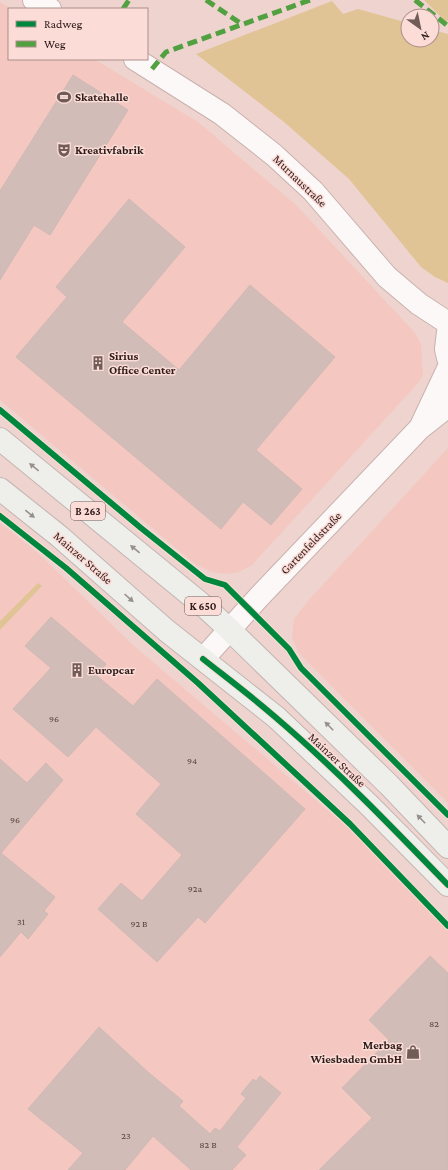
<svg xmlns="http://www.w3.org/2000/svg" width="448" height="1170" font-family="'Crimson Pro',serif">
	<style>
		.built { fill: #f4c7c0 }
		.green { fill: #e1c496 }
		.building { fill: #d2bcb8; stroke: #cfb9b5 }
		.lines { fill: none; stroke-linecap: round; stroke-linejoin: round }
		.minor-casing { stroke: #c7b2ae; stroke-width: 24 }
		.primary-casing { stroke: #c3b5b3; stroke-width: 24 }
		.minor { stroke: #fdf8f8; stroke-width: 22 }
		.primary { stroke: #eeefea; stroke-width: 22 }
		.quiet { stroke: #52a140; stroke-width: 5; stroke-dasharray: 10 5; stroke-linecap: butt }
		.cycleway-casing { stroke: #fcdcd7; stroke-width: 8 }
		.cycleway { stroke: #00873e; stroke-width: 6 }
		.oneway { fill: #98908c }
		.labels { text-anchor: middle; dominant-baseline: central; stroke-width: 3; stroke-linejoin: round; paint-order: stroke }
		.number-label { font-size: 10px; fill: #5a4643 }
		.shield { fill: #fcdcd7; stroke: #6c5652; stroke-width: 1 }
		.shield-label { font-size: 11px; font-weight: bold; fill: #2e1c19 }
		.poi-label { font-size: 12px; font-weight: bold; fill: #2e1c19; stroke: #fcdcd7; text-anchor: start }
		.street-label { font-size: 12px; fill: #2e1c19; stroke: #fcdcd7 }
	</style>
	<rect width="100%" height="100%" fill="#efd3ce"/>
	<path class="built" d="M0 2 11 9H9V59H94L198 122 297 206 415 333 421 344 423 375 419 382 252 565 239 572 227 574 212 572 195 564 0 400Z
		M448 448V803L299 653 292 638 294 619 308 601Z
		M0 523 38 553 134 646 352 831 448 931V1170H0Z"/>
	<path class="green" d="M424 0H448V21L444 20Z
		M332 1 343 14 358 9 408 23V40H432V30L448 34V283L435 277 421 267 349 179 284 122 196 54Z
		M38 583 42 586 0 630V621Z"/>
	<path class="building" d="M73 75 128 110 50 235 34 225 0 280V191Z
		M129 199 185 247 122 322 179 370 250 285 335 357 256 450 302 489 271 525 243 502 221 529 16 357 67 297 56 287Z
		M51 617 106 664 97 676 133 706 157 679 305 809 205 923 198 917 157 962 98 909 121 883 142 901 182 855 136 814 161 784 96 727 68 757 13 709 51 668 25 646Z
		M0 759 27 783 46 763 63 780 1 853 55 897 44 911 48 914 28 939 21 932 0 957Z
		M430 956 448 973V1170H319L372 1118 342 1088 389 1040 369 1020Z
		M99 1027 149 1073 183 1101 179 1106 210 1134 215 1128 220 1131 246 1098 241 1094 253 1079 256 1081 260 1076 281 1093 237 1147 246 1155 232 1170H191L153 1136 125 1170H68L83 1153 28 1109Z"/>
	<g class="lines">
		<defs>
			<path id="minor" d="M34 0 50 9
				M135 59 222 114 274 155 313 191 387 277 419 304 448 323
				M448 332 446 349 448 358
				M422 424 448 369
				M203 659 258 598 420 428 448 406"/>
			<path id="primary" d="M0 439 205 607 229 629 389 785 448 847
				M0 489 59 536 167 631 276 717 369 805 448 885"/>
		</defs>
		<use href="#minor" class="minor-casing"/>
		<use href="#primary" class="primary-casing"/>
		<use href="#minor" class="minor"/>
		<use href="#primary" class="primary"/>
		<path class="quiet" d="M206 0 243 25
			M415 0 448 26
			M123 9 129 0
			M152 69 166 52 310 0"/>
		<defs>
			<path id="cycleway" d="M0 410 141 528 205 579 225 585 289 649 301 668 448 815
				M0 516 66 568 198 683 350 824 448 926
				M203 659C227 678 251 696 274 716 335 768 392 827 448 885"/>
		</defs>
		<use href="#cycleway" class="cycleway-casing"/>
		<use href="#cycleway" class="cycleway"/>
	</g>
	<defs><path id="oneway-solid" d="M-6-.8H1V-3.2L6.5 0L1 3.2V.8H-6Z"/></defs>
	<g class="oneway">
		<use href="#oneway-solid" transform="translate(34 467) rotate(-141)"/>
		<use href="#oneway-solid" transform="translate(30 514) rotate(39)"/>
		<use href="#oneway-solid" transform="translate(135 549) rotate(-141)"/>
		<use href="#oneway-solid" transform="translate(129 598) rotate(42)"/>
		<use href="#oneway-solid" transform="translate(329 726) rotate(-135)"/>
		<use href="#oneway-solid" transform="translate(421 819) rotate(-134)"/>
	</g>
	<defs>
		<symbol id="stadium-bare" viewBox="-9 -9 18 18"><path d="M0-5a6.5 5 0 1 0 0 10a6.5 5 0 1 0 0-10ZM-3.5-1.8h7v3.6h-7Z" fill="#725c58" stroke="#fcdcd7" stroke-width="2.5" paint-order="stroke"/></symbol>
		<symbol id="theatre-bare" viewBox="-9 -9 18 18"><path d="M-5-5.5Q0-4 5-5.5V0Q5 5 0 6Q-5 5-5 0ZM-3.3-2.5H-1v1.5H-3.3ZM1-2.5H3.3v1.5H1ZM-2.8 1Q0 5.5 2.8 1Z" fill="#725c58" stroke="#fcdcd7" stroke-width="2.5" paint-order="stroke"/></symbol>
		<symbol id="building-bare" viewBox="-9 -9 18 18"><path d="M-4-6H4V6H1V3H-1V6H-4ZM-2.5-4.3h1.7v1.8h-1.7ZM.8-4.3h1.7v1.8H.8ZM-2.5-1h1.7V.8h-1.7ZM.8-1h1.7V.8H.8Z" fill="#725c58" stroke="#fcdcd7" stroke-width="2.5" paint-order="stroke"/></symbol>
		<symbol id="shop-bare" viewBox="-9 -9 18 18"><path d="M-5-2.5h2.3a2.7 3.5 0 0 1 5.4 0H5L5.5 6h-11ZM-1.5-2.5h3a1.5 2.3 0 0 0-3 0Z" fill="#725c58" stroke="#fcdcd7" stroke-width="2.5" paint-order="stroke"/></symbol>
	</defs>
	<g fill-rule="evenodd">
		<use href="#stadium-bare" x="54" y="87" width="20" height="20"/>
		<use href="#theatre-bare" x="54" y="140" width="20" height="20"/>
		<use href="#building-bare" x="88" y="353" width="20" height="20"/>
		<use href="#building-bare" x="67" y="660" width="20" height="20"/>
		<use href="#shop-bare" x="403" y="1042" width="20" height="20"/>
	</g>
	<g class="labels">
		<g class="number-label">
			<text x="54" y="718">96</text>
			<text x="192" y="760">94</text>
			<text x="15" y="819">96</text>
			<text x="195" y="888">92a</text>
			<text x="21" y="921">31</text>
			<text x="139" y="923">92 B</text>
			<text x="434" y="1023">82</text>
			<text x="126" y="1135">23</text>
			<text x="208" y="1144">82 B</text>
		</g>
		<g class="shield">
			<rect x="71" y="502" width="34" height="18" rx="3"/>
			<rect x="185" y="597" width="36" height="18" rx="3"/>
		</g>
		<g class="shield-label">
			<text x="88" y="511">B 263</text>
			<text x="203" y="606">K 650</text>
		</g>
		<g class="poi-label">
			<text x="75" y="97">Skatehalle</text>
			<text x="75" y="150">Kreativfabrik</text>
			<text x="109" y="356">Sirius<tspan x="109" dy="14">Office Center</tspan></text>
			<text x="88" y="670">Europcar</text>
			<text x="402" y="1045" text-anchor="end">Merbag<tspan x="402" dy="14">Wiesbaden GmbH</tspan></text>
		</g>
		<g class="street-label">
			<text transform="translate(300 181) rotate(44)">Murnaustraße</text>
			<text transform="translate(311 543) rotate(-46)">Gartenfeldstraße</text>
			<text transform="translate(83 558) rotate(41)">Mainzer Straße</text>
			<text transform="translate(337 760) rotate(43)">Mainzer Straße</text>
		</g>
	</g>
	<rect x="8" y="8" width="140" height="52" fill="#fcdcd7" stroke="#aa8f8b"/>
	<rect x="16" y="21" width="20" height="6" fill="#00873e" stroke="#aa8f8b"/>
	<text x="44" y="28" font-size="12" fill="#2e1c19">Radweg</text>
	<rect x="16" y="41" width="20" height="6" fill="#52a140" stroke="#aa8f8b"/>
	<text x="44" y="48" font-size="12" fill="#2e1c19">Weg</text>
	<g transform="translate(420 28) rotate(147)"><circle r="19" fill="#fcdcd7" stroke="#aa8f8b"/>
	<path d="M0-3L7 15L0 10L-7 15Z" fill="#725c58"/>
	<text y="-6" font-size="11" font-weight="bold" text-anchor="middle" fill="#2e1c19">N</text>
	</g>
</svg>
